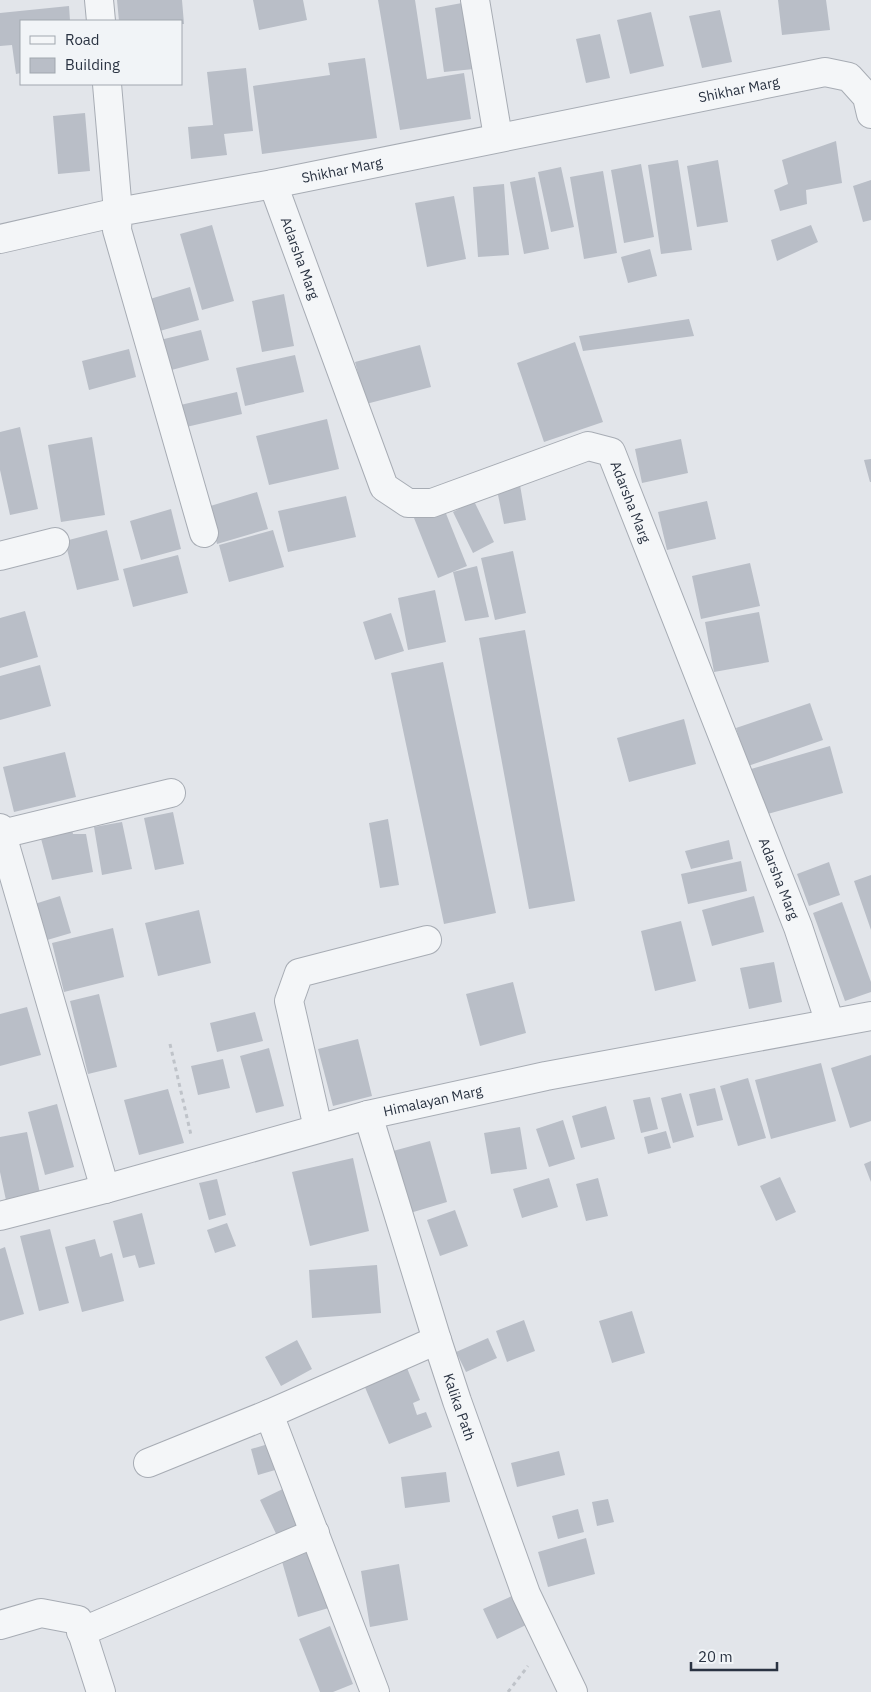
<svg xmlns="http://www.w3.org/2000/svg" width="871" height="1692" font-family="'IBM Plex Sans',sans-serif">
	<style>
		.building { fill: #b9bec7 }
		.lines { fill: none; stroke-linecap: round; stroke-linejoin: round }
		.minor-casing { stroke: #a7acb4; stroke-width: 30 }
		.path { stroke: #bfc3c9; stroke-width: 3; stroke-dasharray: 4 4; stroke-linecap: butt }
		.minor { stroke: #f4f6f8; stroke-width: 28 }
		.labels { text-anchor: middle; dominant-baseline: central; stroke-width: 4; stroke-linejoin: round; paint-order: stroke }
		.street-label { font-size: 14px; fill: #2a3342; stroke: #f1f4f7 }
	</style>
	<rect width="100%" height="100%" fill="#e2e5ea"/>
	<path class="building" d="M117 0H182L184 24H181V21H119Z
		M253 0H303L307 20 259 30Z
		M378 0H415L427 79 464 73 471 119 400 130Z
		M478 0 484 68 444 72 435 8Z
		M778 0H826L830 30 782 35Z
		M69 6 70 21H21V73L16 74 12 45 0 46V13Z
		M720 10 732 62 702 68 689 16Z
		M651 12 664 66 630 74 617 20Z
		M600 34 610 78 586 83 576 39Z
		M365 58 377 138 262 154 253 86 330 75 328 63Z
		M246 68 253 131 224 134 227 155 191 159 188 127 213 125 207 72Z
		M85 113 90 171 58 174 53 116Z
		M836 141 842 183 806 190 807 204 780 211 774 190 788 184 782 160Z
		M678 160 692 250 661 254 648 165Z
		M718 160 728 222 697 227 687 166Z
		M641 164 654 237 624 243 611 170Z
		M561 167 574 227 551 232 538 172Z
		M603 171 617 253 584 259 570 177Z
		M535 177 549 249 524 254 510 182Z
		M871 180V220L863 222 853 186Z
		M504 184 509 255 478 257 473 187Z
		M454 196 466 259 427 267 415 203Z
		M212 225 234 301 202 310 180 234Z
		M811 225 818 242 777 261 771 240Z
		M650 249 657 276 628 283 621 257Z
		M190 287 199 320 149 334 140 302Z
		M284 294 294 346 262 352 252 301Z
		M689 319 694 336 583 351 579 336Z
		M201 330 209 360 164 372 156 341Z
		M575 342 603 422 544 442 517 363Z
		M420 345 431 387 366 404 355 362Z
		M129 349 136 377 89 390 82 361Z
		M295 355 304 392 245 406 236 368Z
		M237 392 242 414 182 428 176 406Z
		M327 419 339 469 269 485 256 436Z
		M20 427 38 509 10 515 0 470V432Z
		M92 437 105 515 61 522 48 445Z
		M681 439 688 473 642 483 635 449Z
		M871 459V482H870L864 460Z
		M520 485 526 520 504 524 497 490Z
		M257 492 268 529 217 544 207 507Z
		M346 496 356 537 288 552 278 511Z
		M474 501 494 542 473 553 453 512Z
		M707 501 716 539 667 550 658 512Z
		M443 506 467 566 438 578 414 518Z
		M171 509 181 549 141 560 130 521Z
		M107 530 119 580 77 590 65 541Z
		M273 530 284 567 229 582 219 545Z
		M513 551 526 613 495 620 481 558Z
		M178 555 188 593 133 607 123 569Z
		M750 563 760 606 701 619 692 576Z
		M477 566 489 617 465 621 453 572Z
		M435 590 446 642 408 650 398 598Z
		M25 611 38 657 0 668V618Z
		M759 612 769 662 714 672 705 622Z
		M391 613 404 651 375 660 363 622Z
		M525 630 575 901 529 909 479 638Z
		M443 662 496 913 444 924 391 673Z
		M40 665 51 706 0 720V676Z
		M810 703 823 740 748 766 736 728Z
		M684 719 696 764 629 782 617 738Z
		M830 746 843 793 764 815 751 769Z
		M65 752 76 797 14 812 3 767Z
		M173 812 184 864 155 870 144 818Z
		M388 819 399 885 380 888 369 823Z
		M70 821 73 834H86L93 872 52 880 39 831Z
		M122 822 132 869 102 875 94 827Z
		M729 840 733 859 691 869 685 851Z
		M741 861 747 891 688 904 681 874Z
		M829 862 840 895 809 906 797 874Z
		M871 875V930L854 881Z
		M60 896 71 933 37 943 25 907Z
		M754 896 764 932 712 946 702 910Z
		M842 902 871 982V992L845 1001 813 913Z
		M199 910 211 963 158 976 145 923Z
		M681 921 696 981 655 991 641 931Z
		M113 928 124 977 64 992 52 943Z
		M774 962 782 1002 749 1009 740 968Z
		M513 982 526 1033 480 1046 466 994Z
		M99 994 117 1067 88 1074 70 1001Z
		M27 1007 41 1055 0 1066V1014Z
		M255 1012 263 1041 217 1052 210 1023Z
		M358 1039 372 1096 333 1106 318 1049Z
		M269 1048 284 1106 256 1113 240 1056Z
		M871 1055V1121L850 1128 831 1068Z
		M223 1059 230 1088 198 1095 191 1066Z
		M821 1063 836 1121 771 1139 755 1080Z
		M748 1078 766 1138 738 1146 720 1086Z
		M715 1088 723 1120 697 1126 689 1094Z
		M168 1089 184 1143 139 1155 124 1100Z
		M681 1093 694 1137 673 1143 661 1098Z
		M650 1097 658 1129 641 1133 633 1100Z
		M57 1104 74 1167 45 1175 28 1112Z
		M606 1106 615 1139 581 1148 572 1116Z
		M563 1120 575 1159 549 1167 536 1129Z
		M520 1127 527 1169 491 1174 484 1133Z
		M666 1131 671 1148 648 1154 644 1137Z
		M27 1132 41 1198 7 1205 0 1172V1137Z
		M430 1141 447 1202 410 1213 393 1151Z
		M353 1158 369 1231 310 1246 292 1172Z
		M871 1161V1182L864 1164Z
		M780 1177 796 1212 776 1221 760 1186Z
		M549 1178 558 1207 522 1218 513 1189Z
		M598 1178 608 1216 586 1221 576 1184Z
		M217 1179 226 1215 209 1220 199 1183Z
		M455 1210 468 1246 440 1256 427 1220Z
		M142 1213 155 1264 139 1268 135 1255 123 1258 113 1221Z
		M227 1223 236 1246 215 1253 207 1230Z
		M50 1229 69 1303 39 1311 20 1236Z
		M95 1239 100 1257 112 1253 124 1301 82 1312 65 1247Z
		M5 1247 24 1314 0 1321V1249Z
		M377 1265 381 1313 312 1318 309 1270Z
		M632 1311 645 1353 612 1363 599 1321Z
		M524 1320 535 1351 507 1362 496 1331Z
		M488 1338 497 1358 466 1372 456 1352Z
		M297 1340 312 1369 281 1386 265 1357Z
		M407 1368 420 1400 413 1403 417 1415 426 1412 432 1427 389 1444 364 1385Z
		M275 1442 282 1468 258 1475 251 1449Z
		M559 1451 565 1475 517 1487 511 1463Z
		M446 1472 450 1502 405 1508 401 1477Z
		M289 1486 309 1529 280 1542 260 1500Z
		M608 1499 614 1522 597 1526 592 1502Z
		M578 1509 584 1532 558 1539 552 1516Z
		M586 1538 595 1574 548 1587 538 1552Z
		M314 1548 332 1607 298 1617 281 1558Z
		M399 1564 408 1620 370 1627 361 1571Z
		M512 1596 526 1625 497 1639 483 1609Z
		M330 1626 353 1684 333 1692H320L299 1639Z"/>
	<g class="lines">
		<defs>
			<g id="minor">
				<path d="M99 0 101 21"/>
				<path d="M475 0 498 137"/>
				<path id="s1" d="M273 184 384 487 408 503H432L588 446 611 452 798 927 830 1023"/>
				<path d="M0 239 118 212 107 84"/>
				<path id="s2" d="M204 533 117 230 118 212 273 184 825 72 849 77 867 97 871 114"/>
				<path d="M0 556 55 542"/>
				<path d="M0 828 105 1189"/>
				<path d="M2 834 171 793"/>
				<path id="s3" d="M368 1115 437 1340 457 1401 526 1594 573 1692"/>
				<path d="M318 1128 289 1001 299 973 427 940"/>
				<path id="s4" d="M0 1216 105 1189 368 1115 546 1076 871 1016"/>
				<path d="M148 1463 269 1414"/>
				<path d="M0 1625 41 1613 78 1620 101 1692"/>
				<path d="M81 1632 315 1533"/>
				<path d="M375 1692 269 1414 437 1340"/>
			</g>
		</defs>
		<use href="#minor" class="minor-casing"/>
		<path class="path" d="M170 1044 191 1135
			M508 1692 528 1666"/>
		<use href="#minor" class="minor"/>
	</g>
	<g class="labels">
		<g class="street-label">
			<text stroke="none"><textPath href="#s2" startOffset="966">Shikhar Marg</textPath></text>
			<text stroke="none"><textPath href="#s2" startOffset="561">Shikhar Marg</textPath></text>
			<text stroke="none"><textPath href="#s1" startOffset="79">Adarsha Marg</textPath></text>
			<text stroke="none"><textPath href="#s1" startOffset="619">Adarsha Marg</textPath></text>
			<text stroke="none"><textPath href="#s1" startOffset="1024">Adarsha Marg</textPath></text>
			<text stroke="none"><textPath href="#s4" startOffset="448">Himalayan Marg</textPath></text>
			<text stroke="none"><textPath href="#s3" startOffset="306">Kalika Path</textPath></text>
		</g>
	</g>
	<rect x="20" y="20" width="162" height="65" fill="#f1f4f7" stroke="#a1a7af"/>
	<rect x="30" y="36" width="25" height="8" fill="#f4f6f8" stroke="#a1a7af"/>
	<text x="65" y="45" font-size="15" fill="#2a3342">Road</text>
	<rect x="30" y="58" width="25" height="15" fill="#b9bec7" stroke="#a1a7af"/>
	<text x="65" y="70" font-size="15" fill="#2a3342">Building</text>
	<path d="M691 1662v8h86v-8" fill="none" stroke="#2a3342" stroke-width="2.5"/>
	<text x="698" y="1662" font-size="15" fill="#2a3342" stroke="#f1f4f7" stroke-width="4" paint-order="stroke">20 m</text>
</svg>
